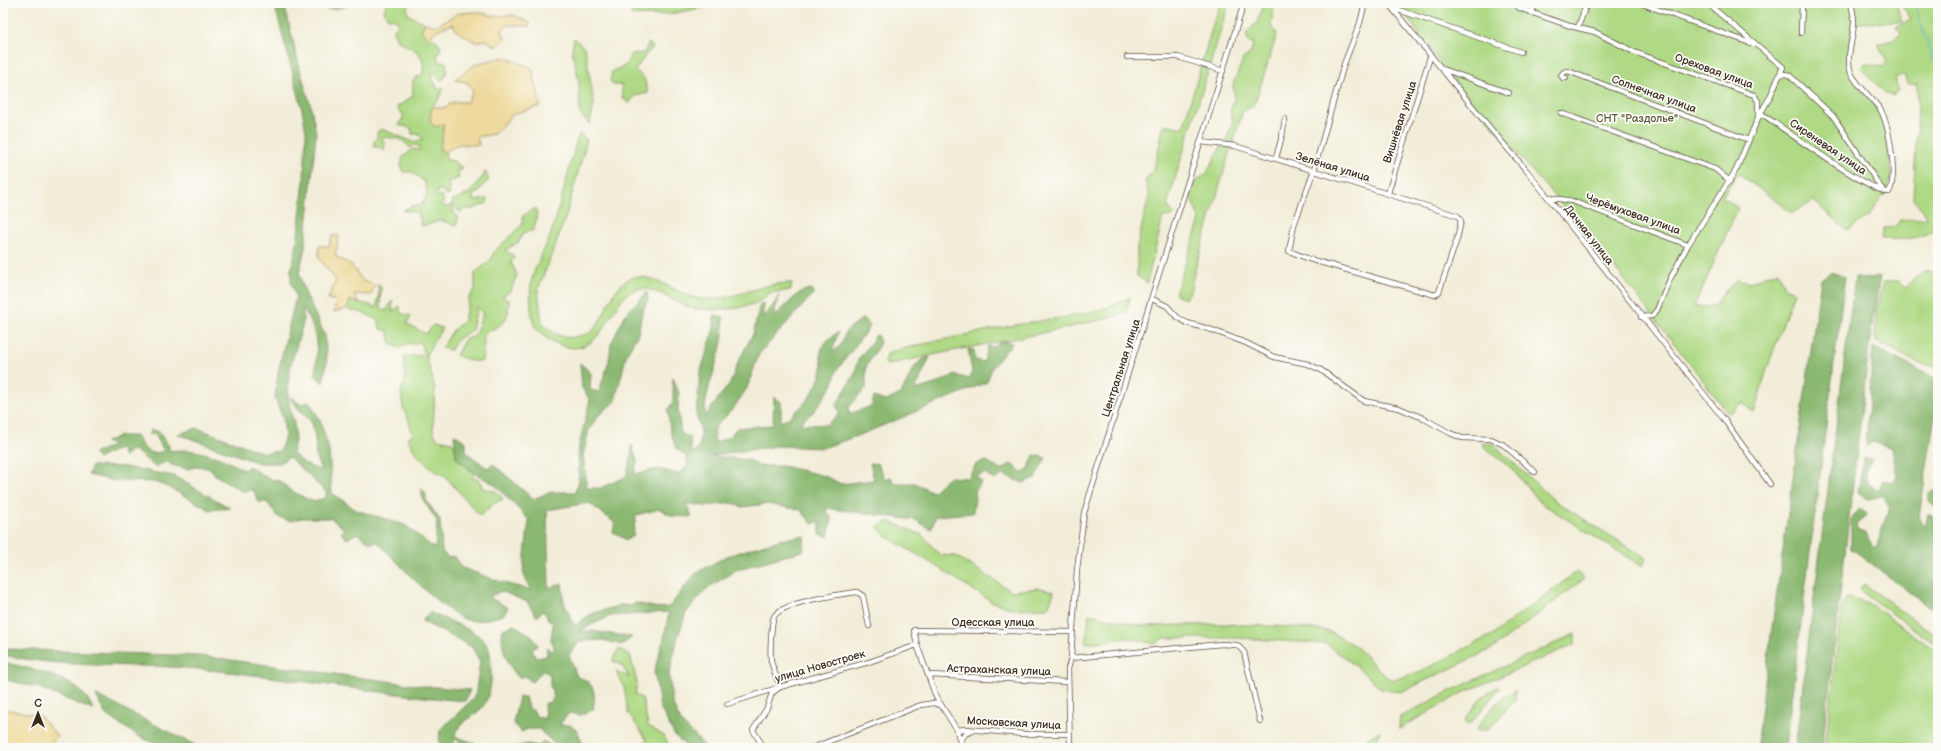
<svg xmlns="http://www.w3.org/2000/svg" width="1941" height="751" font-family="'Balsamiq Sans',sans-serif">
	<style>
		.green { fill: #afd985; stroke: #758252 }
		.forest { fill: #8bb972; stroke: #637248 }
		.sand { fill: #eeda9e; stroke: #94825e }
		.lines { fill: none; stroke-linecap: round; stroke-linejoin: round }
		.stream { stroke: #61b0db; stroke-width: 1 }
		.minor-casing { stroke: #56473a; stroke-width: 6 }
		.minor { stroke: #fff; stroke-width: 4.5 }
		.labels { text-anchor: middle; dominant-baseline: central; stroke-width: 3.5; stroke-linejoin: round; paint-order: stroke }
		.street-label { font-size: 11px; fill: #3b2a1e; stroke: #fdfcf7 }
		.park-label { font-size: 11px; fill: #585638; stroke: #fdfcf7 }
	</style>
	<rect width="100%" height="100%" fill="#fdfcf7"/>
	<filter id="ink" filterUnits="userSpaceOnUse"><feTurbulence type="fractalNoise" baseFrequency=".025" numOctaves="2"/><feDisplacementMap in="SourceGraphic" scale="8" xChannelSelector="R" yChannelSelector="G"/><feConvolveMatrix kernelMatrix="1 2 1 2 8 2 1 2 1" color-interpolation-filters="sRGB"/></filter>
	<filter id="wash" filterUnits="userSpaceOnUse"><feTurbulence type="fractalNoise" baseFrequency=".012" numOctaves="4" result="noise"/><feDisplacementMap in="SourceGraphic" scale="16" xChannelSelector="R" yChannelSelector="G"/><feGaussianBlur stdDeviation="0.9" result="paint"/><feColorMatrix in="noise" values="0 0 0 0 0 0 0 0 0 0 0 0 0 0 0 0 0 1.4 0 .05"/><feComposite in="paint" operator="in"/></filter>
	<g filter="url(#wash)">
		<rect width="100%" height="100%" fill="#f2edd8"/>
		<path class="green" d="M321 3H356L335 9H327Z
			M386 3H409L407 11 409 15 425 23 421 31 438 42 441 48 437 56 439 62H446L447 72 444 79 440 80 432 72 430 74 438 89 444 87 439 99 432 107 444 123 440 150 445 152 447 160 453 161 463 168 458 172 459 178 448 182 450 194 447 196 441 189 437 192 436 197 441 195 444 200 442 205 447 207 451 205 458 220 456 226 440 220 431 224 420 226 421 217 417 218 420 212 415 213 410 211H402L411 206 422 205 427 194 425 182 412 172H404L401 166 403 157 413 149 419 150 420 147 414 145 410 148C403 137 393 138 381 137L384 143 385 151 379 147H374V141L377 138V132L381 129 414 142 423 139 418 134H412L411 128 399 125 404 115 399 111 397 107 413 96V80L423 73C425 49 413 51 397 40L393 31 399 22 393 18H388L384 13Z
			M649 3H724C694 9 663 18 632 15L630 11Z
			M1221 3H1229L1167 205 1174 214 1173 216 1163 217 1147 283 1137 276V247L1149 196 1145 180 1154 170 1164 124 1183 128 1214 21Z
			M1265 3H1277L1274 8 1271 25 1277 34 1254 106 1243 111 1233 143 1227 142V137L1233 121 1230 112 1235 97 1233 85 1243 59 1251 53 1253 43 1248 41 1246 34 1257 22Z
			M1397 3H1896L1902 22 1853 23 1849 72 1878 111 1888 144 1891 179 1886 191 1869 216 1848 230 1838 223 1814 201 1792 213 1738 173 1722 197 1738 208 1694 307 1715 306 1724 292 1738 279 1742 282 1745 280 1748 283 1778 271 1784 288 1794 292 1766 372 1754 413 1742 402 1729 414 1605 255 1447 73Z
			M1900 3H1938V231L1936 229C1916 240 1904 240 1881 239L1884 228 1895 227 1900 220 1928 218 1913 199 1918 109 1917 84H1907L1904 74 1895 78 1898 90 1893 96 1886 94 1861 68 1865 63 1883 67 1887 62 1878 44 1893 40 1901 32 1896 27 1911 19Z
			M574 38 585 48 594 103 590 125 580 114 579 83 572 50Z
			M649 43 652 47 635 70 644 78 648 93 635 96 629 103 622 98V85H614L610 81 612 71 625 66 631 54 644 53Z
			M580 133 587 140 565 219 538 290 542 323C553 333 564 341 579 336 583 335 588 334 591 332 605 319 611 289 627 280 647 268 676 294 696 298 729 304 760 282 792 283L791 290 769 293C759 310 711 312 692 308 675 304 657 287 639 289 610 292 606 360 563 346 552 342 544 338 536 328 530 321 530 293 531 284 533 269 545 250 550 236 561 204 568 171 577 139Z
			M1221 146 1231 147 1194 273 1190 292 1185 299 1175 294 1200 220 1190 196 1195 182 1207 173Z
			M485 171 489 180 482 186 478 193 473 194V201L487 199V203L471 210 466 208 461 213 452 205 453 200C460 198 468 195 473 189 477 185 477 181 483 177Z
			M535 208 537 214 534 230 523 233 519 242 505 250 515 257 511 262 517 275 511 290 502 297 509 300C509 321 503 325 485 333L482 361H472L456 355 465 339 474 337 483 314 477 307 472 330 457 339 451 350 442 348 453 330 464 321 469 298 475 289V273L491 260 494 252 522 225 523 216Z
			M1923 271 1938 274V371L1930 365 1917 363 1875 340 1876 310 1883 282 1899 281 1906 287Z
			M378 284 381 287 380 307 386 311 393 300 392 312 400 306V313L411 316 407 324 426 334 433 325 442 328 426 355 435 388 433 431 437 439 452 442 455 448 456 458 474 473 472 479 477 478 481 483 482 488 496 491 503 499 493 504 480 516 445 476 433 470 423 461 413 449 407 437 413 435 408 418 403 408 401 391 405 382 404 357 425 355 420 342 412 344 408 343 401 348 391 344 388 331 380 329 379 321 366 314 347 309 350 300C361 304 365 302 376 308L379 295Z
			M1130 297 1126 313C1048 335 967 346 887 365L884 361 889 352C931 342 972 333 1015 325 1048 319 1101 315 1130 297Z
			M1482 443 1493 444 1555 501 1646 558 1643 567 1541 503 1511 468 1484 447Z
			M889 521 922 535 940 555 956 556 1011 591 1041 588 1054 592 1048 608 1014 609 992 602 933 564 887 537 877 527Z
			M1578 571 1584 579 1494 648 1401 692 1381 689 1356 666 1326 644 1239 638H1163L1155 644 1129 638 1086 643 1089 614 1143 626 1222 624 1293 627 1328 631 1357 647 1385 676 1394 680 1421 671 1492 635Z
			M1864 584 1938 637V646L1859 590Z
			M1847 598 1870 604 1938 652V748H1825L1842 604Z
			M1575 634V644L1460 694 1399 729 1400 717 1446 693Z
			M619 649 630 655 637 683 635 695 642 698 648 726 664 736 670 748H660L659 746 638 748 647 740 628 713 624 686 616 672 629 677 621 664 612 661Z
			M1496 687H1501L1471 722 1466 725 1465 720 1481 698Z
			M1516 690 1515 700 1488 730H1476C1486 714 1499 698 1516 690Z
			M1380 731 1377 742 1368 748H1350Z"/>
		<path class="forest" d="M274 3H284L301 74 311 106 316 134 305 248 299 273 305 292 325 336 327 363 323 383 315 375C318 347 318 332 303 308V323L290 368 288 388 289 404 294 423 295 441 292 453 305 464 321 471 316 457 315 436 312 423 292 402 291 397 301 405 309 401 320 420 329 450 332 493 356 510 405 525 435 549 437 521 422 498V489L426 494V500L440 520 442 551 448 558 455 556 460 567 501 582 530 590 523 572 529 520 494 484 474 473 456 458 454 434 466 442V452L487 468 493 464 533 499 551 492H575L579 482 578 450 590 400 582 388 580 363 591 373 590 390 599 392 609 361 611 344 625 315 647 292 648 300 642 313 638 334 627 353 615 401 597 417 589 430 583 455 587 488H600L626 477 631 459 632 445 637 462 634 474 658 469 678 474 688 466 686 456 676 448 670 430 668 410 673 401V378L679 393 678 409 681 433 690 438 691 453 699 448 701 430 696 415 700 374 714 328V315L723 317C727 352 704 382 705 417L719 397 730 384 738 362 753 334 760 304 765 303 762 317 772 307 779 296 773 318 799 293 809 289 814 293 759 354 747 388 733 409 715 427 714 443 729 437 737 428 773 425 774 397 781 402V422C801 411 816 393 822 370 823 364 820 358 821 352 822 343 832 336 838 332L832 353 841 345 846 331 863 318 870 326 837 370 832 386 814 411 799 424 827 425 840 413 836 405 855 374 858 360 877 334 880 343 866 367V388L849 407V414L872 406 874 397 885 401C890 399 899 396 902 391 911 378 912 360 930 357L915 390 938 383 954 375 970 379 972 371 968 349 974 350 975 360 984 362 988 346 994 347 1002 341 1012 343 992 368 987 382 865 433 823 448 776 446 709 456 749 460 758 466H783L825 476 841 484 874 480 870 463 878 464 885 479 891 477 894 483H915L933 492 949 477 968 478 976 464 987 461 1000 470 1011 464 1023 473 1029 468 1034 455 1046 458 1035 478 1023 483 1003 475 994 480 985 473 976 477 982 482 976 489 973 513 936 516 931 529 915 520 825 508 832 519 828 537 820 534V521L812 524 801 510 767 504 741 507 733 503 704 506 686 503 692 517 672 516 660 509 636 515 633 536 626 540 613 532 615 523 589 503 547 510 549 588 562 583 564 603 575 626 590 614 621 605 632 606 635 603 658 608 669 607 696 573 727 556 782 539 805 536 803 551 738 569 706 589 686 613 678 637 669 674 672 703 681 722 707 748H688L675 736 660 707 654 671 664 638 669 612 610 616 578 632 591 631 632 637 622 645 603 640 580 641 569 655 577 677C595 681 596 694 593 710L580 715 569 713 559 725H570L578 732 584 748H558C552 739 543 736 540 729H528L521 732 513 723 519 697H525L528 708 534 711 536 716 545 719 544 704 550 702 554 697 550 686V674L543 671 532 682 525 676 519 678C508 665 499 647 503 629L514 625 531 635 538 645 532 650 536 658 547 656V647L554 652V646L551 640 553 624 548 619 545 613 542 611 537 617 527 602 501 591 489 597 508 608 503 615C493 618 478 623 467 620 441 611 399 563 377 542L370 543 357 533 347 539 341 533 344 529 331 518H301L291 521 278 517 267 502H259L253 490 242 491 215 475 211 469 199 466 187 469 171 465 167 461 155 467 136 451 131 450 124 458 121 449 113 451 98 459 93 454 114 445 106 442 119 436H136C144 450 148 456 164 451L155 434 149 435 150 430 158 431 169 446V451C195 447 222 457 244 470L249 466 269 479 280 481 290 490 305 498 313 501 326 498V492L289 457 280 463H259L178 434 197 428 264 453 280 451 285 436 283 419 275 398 278 372 296 296 291 282V269L297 244 304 180 306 132 301 104Z
			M1831 272 1845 277 1785 748H1757L1769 649 1821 279Z
			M1880 276 1871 330 1822 748H1795L1855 277 1871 279Z
			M1873 347 1937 379 1936 409 1919 517 1925 528 1928 514 1938 520V614L1851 548V520L1860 508 1868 515 1856 524 1857 529 1866 533 1873 547 1877 546 1889 507 1883 496 1868 499 1858 492 1864 458 1872 459 1866 470V481L1878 491 1883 480 1891 483 1897 478 1892 448 1873 442 1866 446Z
			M92 466 125 467 174 476 230 508 210 510 168 487 154 482 116 481 88 475Z
			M1934 491 1938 493V510L1932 505 1928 494Z
			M429 612C445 620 473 628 484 641 492 649 491 663 491 673 492 685 489 699 482 708 473 718 457 723 455 736L487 748C473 748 464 749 455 738L453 748H439L440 730 475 697 480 662 472 647 422 621Z
			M5 649 200 656 424 686 470 690 465 701C376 694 287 677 198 669 134 663 70 669 8 656Z
			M3 662C33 670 83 677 93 710L39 688 3 679Z
			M96 695 201 748H202H165L138 736 105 714Z
			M543 741 556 748H508L529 744 539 746Z"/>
		<path class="sand" d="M477 12 495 16 513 15 530 23 529 26 508 25 502 30 505 38 497 47 486 40 475 42 457 31 453 24C445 27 432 29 430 39L421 31 425 23 436 26 458 13Z
			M504 57 532 68 541 106 513 114 494 134 477 137 479 145 458 144 445 152 440 150 444 124 434 127 430 120 432 107 443 108 454 102H467L473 92 467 82 454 80 476 64Z
			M332 236H339L335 256 351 265 363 281 375 285 371 295 354 294 359 304 350 300 347 309 334 312 336 301 328 299 336 280 319 258V246H329Z
			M3 709 39 715 57 736 49 748H3Z"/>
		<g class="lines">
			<path class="stream" d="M1914 3 1932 58 1938 65"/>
		</g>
	</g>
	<g filter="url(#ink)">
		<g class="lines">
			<defs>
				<path id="minor" d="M1388 3 1490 128 1527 171 1723 418 1770 484
					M1516 3 1519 8 1570 26 1595 32 1634 52 1754 95 1758 101V118L1736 170 1688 245 1670 279 1657 310 1652 316 1641 317
					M1640 3 1753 44
					M1707 3 1783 67 1770 97 1759 116
					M1393 8 1521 52
					M1532 13 1534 3
					M1578 27 1587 3
					M1801 33 1802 3
					M1127 57H1178L1223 71
					M1443 69 1509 93
					M1779 75 1785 74 1789 75 1833 116 1884 192
					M1566 78H1563L1561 75 1564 72 1568 71 1749 140
					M1561 113 1715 169 1730 181
					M1758 118 1762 114 1765 116C1784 129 1873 194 1889 192 1898 177 1889 123 1880 109 1872 98 1856 84 1851 73 1845 56 1854 38 1854 21 1854 15 1852 9 1851 3
					M1201 142 1235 146 1458 216 1461 221 1457 239 1439 292 1435 295 1309 259 1289 251 1294 225 1314 170 1344 64 1360 23 1365 3
					M1276 158 1282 136 1285 119
					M1388 193 1430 57
					M1548 197 1572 201 1688 245
					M1152 299 1167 306 1177 317 1187 323 1212 330 1246 343 1274 357 1308 364 1321 370 1364 401 1399 408 1423 418 1450 433 1462 438 1491 439 1504 445 1535 472
					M1071 658 1222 644 1237 645 1244 652 1260 721
					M929 675 1068 682
					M727 704 780 687 869 662 917 645
					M957 730 966 729 1024 734H1069
					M960 742 957 730 936 697 917 645 914 630 1073 632
					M764 748 753 730 767 708 772 693 780 687C777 678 773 669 771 661 770 654 771 619 775 615 785 602 840 594 857 592L863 596 869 626
					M812 748 921 705 934 703 942 706
					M963 748 960 742 965 734 973 731
					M1070 748 1068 669 1071 658 1077 570 1084 513 1244 3"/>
			</defs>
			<use href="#minor" class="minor-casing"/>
			<use href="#minor" class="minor"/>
		</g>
	</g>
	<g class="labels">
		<g class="street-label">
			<text transform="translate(1714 71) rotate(20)">Ореховая улица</text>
			<text transform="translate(1654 94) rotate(20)">Солнечная улица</text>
			<text transform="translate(1400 122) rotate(-72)">Вишнёвая улица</text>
			<text transform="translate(1828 147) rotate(34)">Сиреневая улица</text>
			<text transform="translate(1333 167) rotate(17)">Зелёная улица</text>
			<text transform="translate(1633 214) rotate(20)">Черёмуховая улица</text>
			<text transform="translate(1589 235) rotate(52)">Дачная улица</text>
			<text transform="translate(1121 368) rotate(-72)">Центральная улица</text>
			<text x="993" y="622">Одесская улица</text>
			<text transform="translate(820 666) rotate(-16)">улица Новостроек</text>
			<text transform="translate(999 670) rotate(2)">Астраханская улица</text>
			<text transform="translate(1014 723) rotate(3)">Московская улица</text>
		</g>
		<g class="park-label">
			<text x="1637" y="118">СНТ "Раздолье"</text>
		</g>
	</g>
	<rect width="1941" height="751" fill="none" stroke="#fdfcf7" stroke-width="16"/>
	<g transform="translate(38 713)" stroke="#fdfcf7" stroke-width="3" paint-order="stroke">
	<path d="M0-3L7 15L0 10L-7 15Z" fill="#3b2a1e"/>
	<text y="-6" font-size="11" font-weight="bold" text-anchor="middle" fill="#3b2a1e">С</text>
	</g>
</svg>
